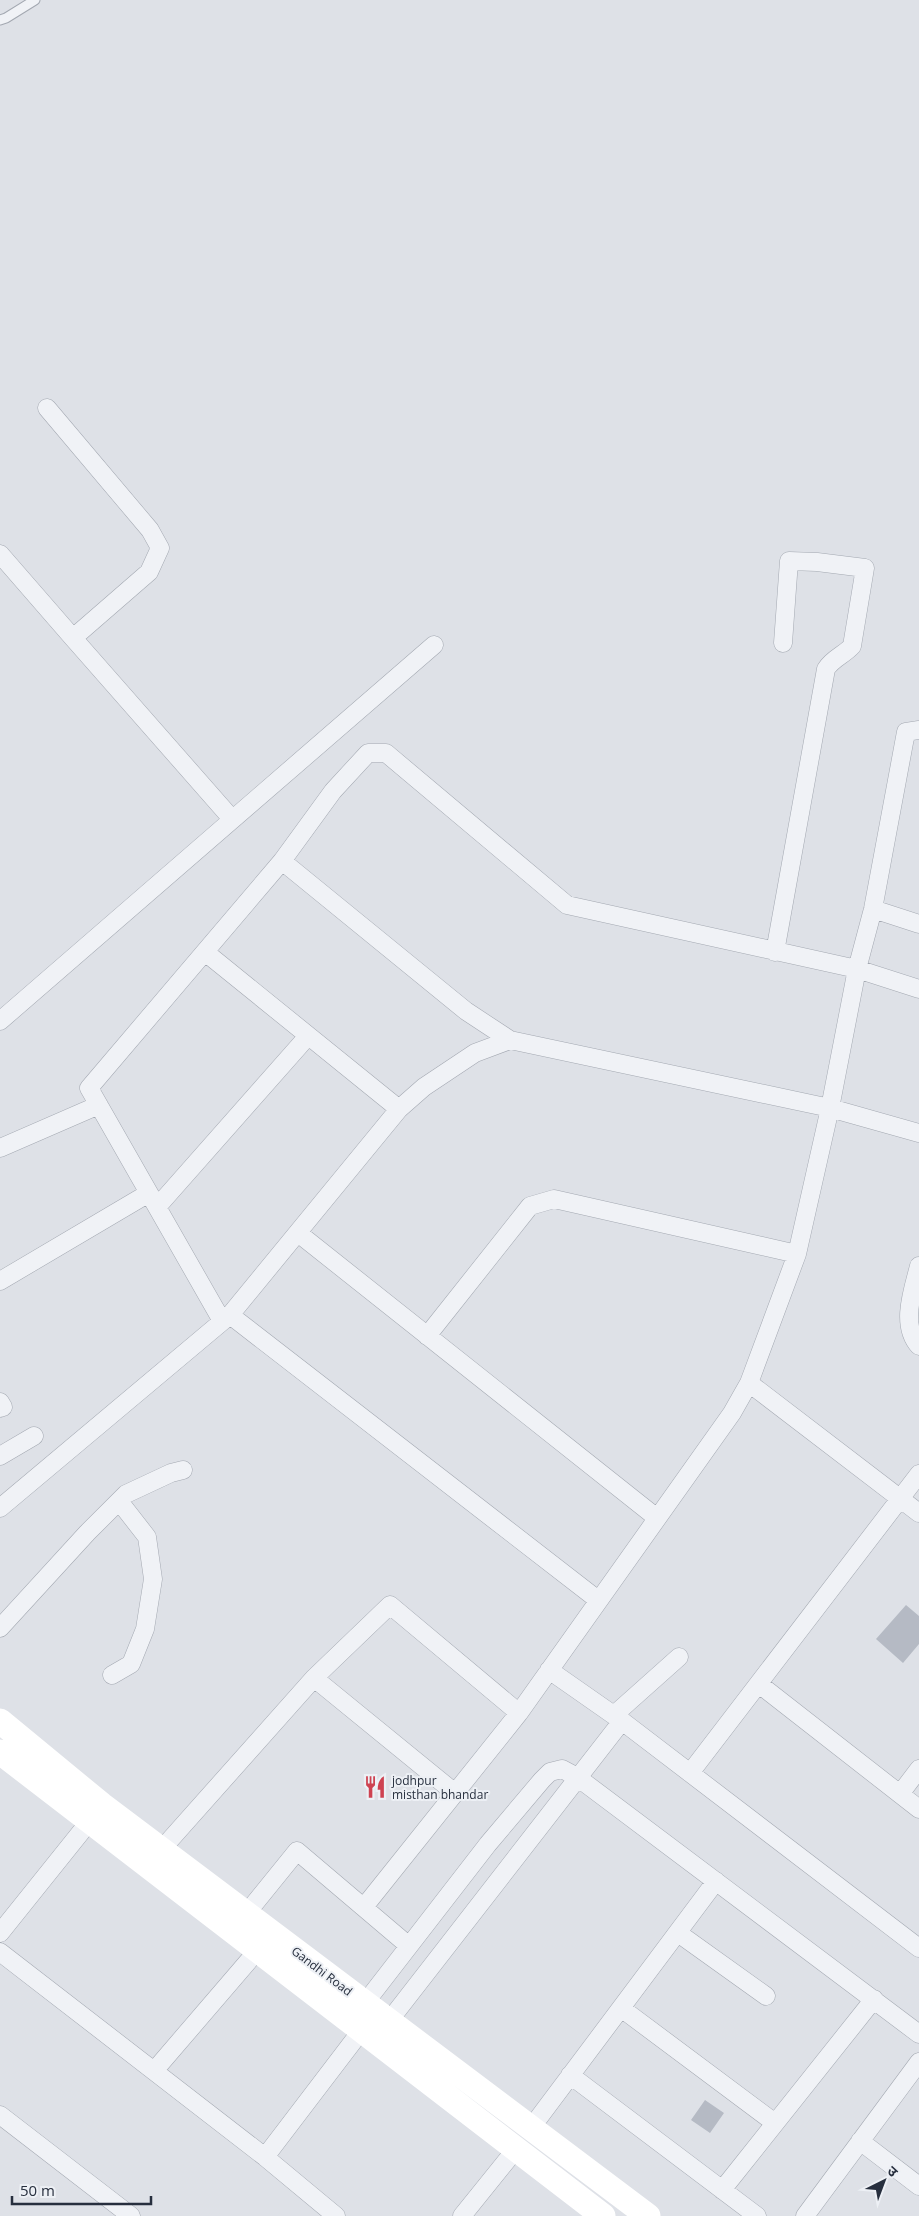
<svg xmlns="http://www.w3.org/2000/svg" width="919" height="2216" font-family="'Open Sans','Noto Sans Devanagari',sans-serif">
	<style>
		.building { fill: #b5bac4 }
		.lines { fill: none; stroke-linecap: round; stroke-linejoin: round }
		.lane-casing { stroke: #a3a8b1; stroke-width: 11 }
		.street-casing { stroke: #a3a8b1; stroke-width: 19 }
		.lane { stroke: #f0f2f6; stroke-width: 9 }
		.street { stroke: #f0f2f6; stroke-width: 18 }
		.secondary { stroke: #fff; stroke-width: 25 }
		.labels { text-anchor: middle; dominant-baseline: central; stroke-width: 4; stroke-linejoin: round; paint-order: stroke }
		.poi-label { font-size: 12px; fill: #272f3e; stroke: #edf0f5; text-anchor: start }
		.street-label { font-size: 12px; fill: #272f3e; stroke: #edf0f5 }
	</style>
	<rect width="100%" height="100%" fill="#dee1e7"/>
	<path class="building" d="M906 1605 919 1616V1644L903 1663 876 1639Z
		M705 2100 724 2113 710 2133 691 2120Z"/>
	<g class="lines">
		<defs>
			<path id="lane" d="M0 20 6 18 35 0"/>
			<path id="street" d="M47 408 150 530 160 548 149 572 73 638 232 819
				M0 554 73 638
				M282 861 466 1011 510 1040 830 1108 919 1133
				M873 909 919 924
				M205 952 399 1109
				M775 952 826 669C833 658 844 655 852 646L865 568 817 562 789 561 783 643
				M0 1021 434 645
				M0 1148 99 1105
				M157 1207 308 1036
				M298 1233 657 1518
				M919 1266C913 1290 900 1325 919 1346
				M0 1281 149 1193
				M230 1315 598 1600
				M222 1321 89 1088 282 861 333 791 368 753H386L567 905 857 969 919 989
				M427 1336 530 1206 554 1199 797 1254
				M749 1383 919 1513
				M0 1402 3 1407 0 1408
				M0 1456 34 1436
				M0 1508 230 1315 399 1109 424 1087 475 1053 510 1040
				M0 1628 87 1533 126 1494 171 1473 183 1470
				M549 1670 622 1721 919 1948
				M112 1675 131 1664 145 1629 153 1579 147 1537 119 1501
				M314 1678 455 1793
				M759 1684 919 1809
				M614 1715 679 1657
				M690 1773 919 1474
				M900 1794 919 1769
				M161 1850 314 1678 390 1605 519 1713
				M364 1907 519 1713 732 1413 749 1383 797 1254 830 1108 857 969 873 909 906 732 919 730
				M246 1914 297 1851 409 1946
				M0 1933 89 1822
				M678 1933 766 1996
				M0 1952 265 2157 336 2216
				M365 2003 488 1844 542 1780 550 1772 562 1769 577 1777 919 2034
				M621 2008 775 2123
				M389 2021 622 1721
				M154 2071 257 1951
				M570 2075 757 2216
				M0 2115 131 2216
				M531 2128 716 1881
				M860 2141 919 2186
				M265 2157 361 2031
				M722 2190 874 1999
				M462 2216 516 2149
				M805 2216 919 2062"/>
		</defs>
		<use href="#lane" class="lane-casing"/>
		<use href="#street" class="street-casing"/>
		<use href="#lane" class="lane"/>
		<use href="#street" class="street"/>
		<path class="secondary" d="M0 1721 102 1805 648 2216
			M0 1752 603 2216"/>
	</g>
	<defs>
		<symbol id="restaurant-bare" viewBox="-9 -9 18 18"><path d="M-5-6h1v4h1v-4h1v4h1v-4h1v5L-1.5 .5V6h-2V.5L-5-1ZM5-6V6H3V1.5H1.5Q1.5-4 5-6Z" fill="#ce4251" stroke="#edf0f5" stroke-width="2.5" paint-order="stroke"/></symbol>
	</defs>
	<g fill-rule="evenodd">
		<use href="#restaurant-bare" x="359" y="1771" width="32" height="32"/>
	</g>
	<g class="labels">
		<g class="poi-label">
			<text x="392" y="1780">jodhpur<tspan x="392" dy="14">misthan bhandar</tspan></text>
		</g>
		<g class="street-label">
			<text transform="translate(322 1971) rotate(37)">Gandhi Road</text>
		</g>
	</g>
	<g transform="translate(884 2181) rotate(42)" stroke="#edf0f5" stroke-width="4" paint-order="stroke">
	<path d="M0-4L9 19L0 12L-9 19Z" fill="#272f3e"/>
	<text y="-8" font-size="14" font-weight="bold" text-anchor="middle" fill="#272f3e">उ</text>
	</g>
	<path d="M12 2196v8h139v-8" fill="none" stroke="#272f3e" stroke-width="2.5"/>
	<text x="20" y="2196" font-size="15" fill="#272f3e" stroke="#edf0f5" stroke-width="4" paint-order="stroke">50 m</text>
</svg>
